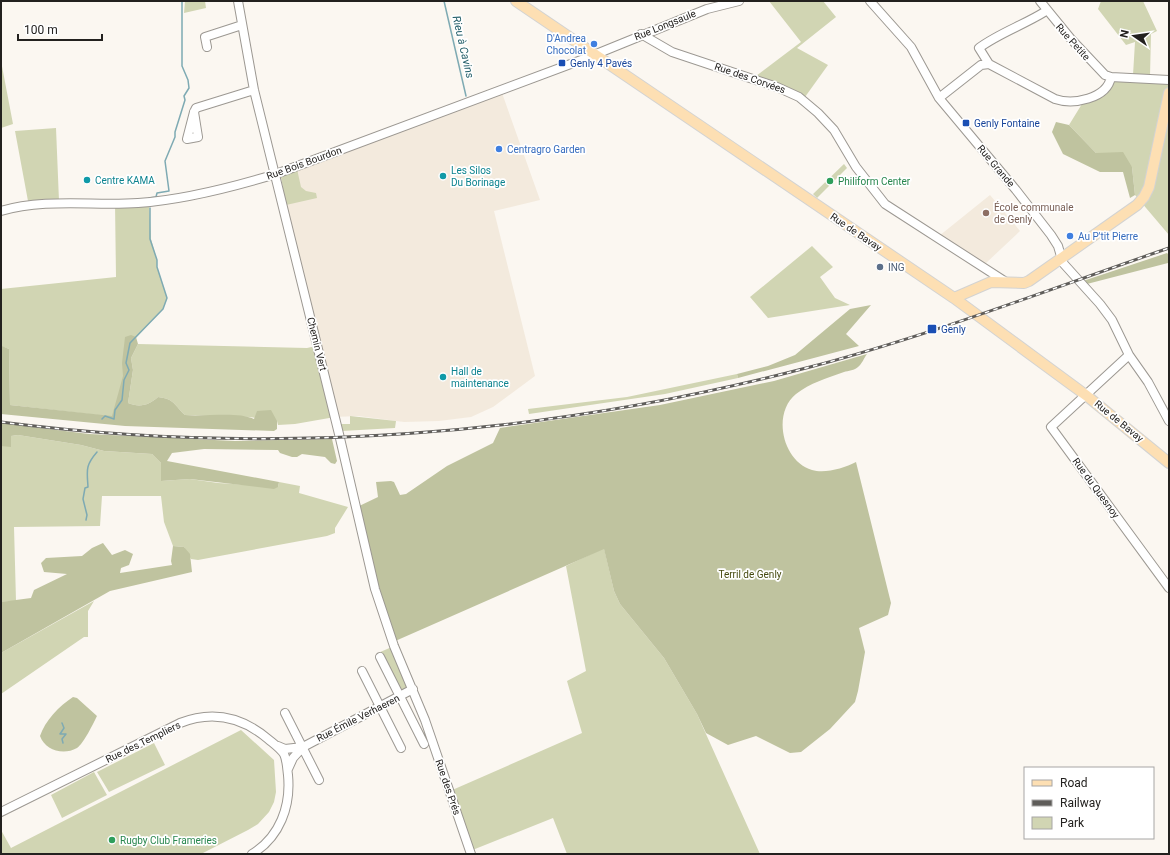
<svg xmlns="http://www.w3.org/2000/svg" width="1170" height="855" font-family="Roboto,sans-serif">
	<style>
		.built { fill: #f3eadd }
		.green { fill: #d1d5b3 }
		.forest { fill: #bfc39f }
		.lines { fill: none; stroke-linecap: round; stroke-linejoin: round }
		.stream { stroke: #7eaab3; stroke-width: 1.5 }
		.minor-casing { stroke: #9c9892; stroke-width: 10 }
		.major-casing { stroke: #d3d3d2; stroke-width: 12 }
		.minor { stroke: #fff; stroke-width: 8 }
		.major { stroke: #fddfb3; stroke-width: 10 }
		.rail-casing { stroke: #5f5d5a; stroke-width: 3 }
		.rail { stroke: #fff; stroke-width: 1.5; stroke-dasharray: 4.5; stroke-linecap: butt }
		.shop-dot { fill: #3f7fe0; stroke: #fff; stroke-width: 1.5 }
		.transit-dot { fill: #1a4fb4; stroke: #fff; stroke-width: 1.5 }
		.culture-dot { fill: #0f9aa8; stroke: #fff; stroke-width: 1.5 }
		.leisure-dot { fill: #2e9e5b; stroke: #fff; stroke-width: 1.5 }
		.education-dot { fill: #8d6e63; stroke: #fff; stroke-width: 1.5 }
		.service-dot { fill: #5c6f8a; stroke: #fff; stroke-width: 1.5 }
		.labels { text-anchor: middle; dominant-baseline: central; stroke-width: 3.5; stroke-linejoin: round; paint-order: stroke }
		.street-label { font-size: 10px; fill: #23211f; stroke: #fff }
		.shop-label { font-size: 10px; fill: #366cbe; stroke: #fff; text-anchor: start }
		.transit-label { font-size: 10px; fill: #164399; stroke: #fff; text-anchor: start }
		.culture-label { font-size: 10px; fill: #0d838f; stroke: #fff; text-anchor: start }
		.leisure-label { font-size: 10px; fill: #27864d; stroke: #fff; text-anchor: start }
		.education-label { font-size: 10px; fill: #785e54; stroke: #fff; text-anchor: start }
		.service-label { font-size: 10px; fill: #4e5e75; stroke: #fff; text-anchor: start }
		.park-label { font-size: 10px; fill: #464a0f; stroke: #fff }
		.water-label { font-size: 11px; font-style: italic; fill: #215d68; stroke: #fff }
	</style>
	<rect width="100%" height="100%" fill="#fbf7f1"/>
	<path class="built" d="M502 93 540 200 494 211 535 376 493 407 471 417 439 421 404 422 358 416 335 417 281 177Z
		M990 195 1020 231 985 264 939 236Z"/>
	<path class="green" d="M185 1H205L206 8 184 13Z
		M769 1H823L836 17 797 48 828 65 805 97 784 86 756 76 801 42Z
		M1101 1H1143L1157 31 1151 34 1150 76 1133 75 1135 42 1126 45 1098 9Z
		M1 61 13 124 1 128Z
		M1111 77 1169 80V235L1135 195 1132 167 1096 153 1069 125 1085 99 1094 96Z
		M56 128 59 201H28L15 131Z
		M844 164 847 168 817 198 813 194Z
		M297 169 301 187 306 191 316 193 317 198 286 205 281 177Z
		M149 202 151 239 157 260V267L167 298 163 309 131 343 115 417 10 405 9 349 1 346V289L116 277 115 203Z
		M812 246 833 267 820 277 835 298 850 305 768 318 750 297Z
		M138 344 307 348 316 346 335 417 295 424 278 425 277 421 250 417 185 415C174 405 175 399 158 397 149 405 140 408 128 403L133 370 131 358Z
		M737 374 738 378 665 394 529 414 528 409 627 397Z
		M350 416 396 421 395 428 342 431 341 424H350Z
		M18 435 81 445 104 451 152 454 161 463V481L190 479 218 483 278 487 279 482 300 486 299 493 348 507 335 528V533L327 536 198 560 191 559 184 547 173 546 164 522 161 496H102L100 526 14 527 16 601 1 602V446H11V436Z
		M604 548 614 591 620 604 664 658 697 714 760 854H567L553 818 470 851 450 791 582 733 567 681 586 671 566 566Z
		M94 601 88 611V637H84L1 694V653Z
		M394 646 413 689 399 696 378 653Z
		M241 730 274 760 276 792 274 802 269 812 258 824 248 830 201 854H1V830L11 848Z
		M154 743 165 765 109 792 97 772Z
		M94 772 107 795 62 818 51 795Z"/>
	<path class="forest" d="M1056 122 1069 125 1096 153 1123 152 1132 167 1135 195 1130 198 1123 172H1100L1063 154 1052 132Z
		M1167 253 1169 255V265L1168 263 1083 285 1080 282Z
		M871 305 846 334 859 346 738 378 737 374 768 366 795 355 850 309Z
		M131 335 136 337 138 344 131 358 133 370 128 403C140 408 149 405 158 397 175 399 174 405 185 415 205 417 237 411 254 419L257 411 271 410 277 421V429L274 431 125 426 1 414 2 346 9 349 10 405 112 416 123 376 122 363 125 337Z
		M867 354C864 358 862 364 858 367 855 370 848 371 844 372 827 378 810 383 796 394 772 413 782 461 812 470 825 474 844 468 856 462L891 603 888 615 859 628 865 652 858 691 855 702 830 729 801 752 790 753 756 736 728 745 706 733 697 714 664 658 620 604 614 591 604 549 393 642 355 508 378 497 376 482 391 481 394 482 400 495 406 494 447 466 493 443 500 428 660 405 774 381Z
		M1 423 89 434 235 441 332 439 337 461 335 464 331 463 325 457 302 454 297 457H292L280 453 278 450 204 449 172 453 167 461 279 482 278 487 274 489 190 479 161 481V463L152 454 104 451 81 445 18 435 11 436V447L1 446Z
		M103 543 112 555 125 550 133 554 129 565 121 568 120 573 172 565 171 561 173 546 184 547 190 554 192 572 110 591 1 653V602L31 598 34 590 67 574 44 572 41 563 46 558 82 556 92 548Z
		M73 697 77 698 97 716C93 724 84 743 77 748 63 756 45 750 40 736 45 721 59 706 73 697Z"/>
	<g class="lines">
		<path class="stream" d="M444 1 466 96
			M149 198 156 197 157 193 169 191 165 161 175 137V132L185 100 184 96 189 88 188 80 182 66V1
			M102 419 105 416 114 419 115 410 122 400 124 380 129 370 126 363 130 343 163 309 167 298 157 267V260L150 239V208
			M86 520 87 515 83 499 85 488 88 487C87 470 85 466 97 452
			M62 723 64 728 60 734H66L62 739 63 743"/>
		<defs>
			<path id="minor" d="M238 1 254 90 339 434 375 589 394 646 425 720 471 854
				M870 1 911 47 939 98 1016 190 1051 235 1058 246 1063 263 1100 304 1112 320 1129 355 1148 382 1169 421
				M1040 1 1071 39 1105 75 1111 77 1169 80
				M641 34 672 52 777 87 799 97 818 113 834 130 856 167 885 204 1006 282
				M207 47 205 37 242 25
				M989 64 979 48C999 33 1024 25 1046 11
				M939 98 981 65 989 64 1055 99C1073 105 1107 99 1111 77
				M194 112 198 137 187 139 194 112 196 108 254 90
				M1 211C45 198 93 206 138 203 183 200 233 187 276 174L584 59 707 9 739 1
				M1129 355 1051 427 1169 588
				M380 657 424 744
				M362 671 401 748
				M285 713 319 780
				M278 746 285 749 303 747
				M288 769 293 758 303 747 413 689
				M1 812 180 723C213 710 242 717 268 739 274 744 280 748 284 754 287 760 287 768 288 775 291 806 280 837 252 854"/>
			<path id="major" d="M516 1 954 298 1087 396 1169 463
				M954 298 991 282 1024 283 1029 281 1137 205 1144 197 1149 187 1169 93"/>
		</defs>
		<use href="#minor" class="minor-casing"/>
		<use href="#major" class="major-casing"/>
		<use href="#minor" class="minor"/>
		<use href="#major" class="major"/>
		<defs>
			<path id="rail" d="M1 422C271 457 547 436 810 367 932 335 1050 289 1169 248"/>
		</defs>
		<use href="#rail" class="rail-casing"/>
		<use href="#rail" class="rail"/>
	</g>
	<g class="shop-dot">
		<circle cx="594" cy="44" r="4"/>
		<circle cx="499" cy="149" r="4"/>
		<circle cx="1070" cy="236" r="4"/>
	</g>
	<g class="transit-dot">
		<rect x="558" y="59" width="8" height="8" rx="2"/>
		<rect x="962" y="119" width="8" height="8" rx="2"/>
		<rect x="927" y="324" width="10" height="10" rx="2"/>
	</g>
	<g class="culture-dot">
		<circle cx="443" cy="176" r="4"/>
		<circle cx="87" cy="180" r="4"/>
		<circle cx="443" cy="377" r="4"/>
	</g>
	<g class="leisure-dot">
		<circle cx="830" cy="181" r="4"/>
		<circle cx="112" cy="840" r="4"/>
	</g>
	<circle class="education-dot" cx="986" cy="213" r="4"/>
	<circle class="service-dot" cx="880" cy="267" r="4"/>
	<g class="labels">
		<g class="street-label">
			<text transform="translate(665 25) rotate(-22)">Rue Longsaule</text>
			<text transform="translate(1073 42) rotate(48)">Rue Petite</text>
			<text transform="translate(750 78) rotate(19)">Rue des Corvées</text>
			<text transform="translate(304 163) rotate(-20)">Rue Bois Bourdon</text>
			<text transform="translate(996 166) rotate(50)">Rue Grande</text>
			<text transform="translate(856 232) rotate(34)">Rue de Bavay</text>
			<text transform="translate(317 344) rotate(76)">Chemin Vert</text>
			<text transform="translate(1119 421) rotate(39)">Rue de Bavay</text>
			<text transform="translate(1096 488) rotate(54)">Rue du Quesnoy</text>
			<text transform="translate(358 718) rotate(-27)">Rue Émile Verhaeren</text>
			<text transform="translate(143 742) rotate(-26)">Rue des Templiers</text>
			<text transform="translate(448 787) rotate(71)">Rue des Prés</text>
		</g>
		<g class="shop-label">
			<text x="586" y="38" text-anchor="end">D'Andrea<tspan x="586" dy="12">Chocolat</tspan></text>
			<text x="507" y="149">Centragro Garden</text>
			<text x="1078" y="236">Au P'tit Pierre</text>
		</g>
		<g class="transit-label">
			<text x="570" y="63">Genly 4 Pavés</text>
			<text x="974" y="123">Genly Fontaine</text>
			<text x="941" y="329">Genly</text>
		</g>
		<g class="culture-label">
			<text x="451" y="170">Les Silos<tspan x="451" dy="12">Du Borinage</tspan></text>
			<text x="95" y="180">Centre KAMA</text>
			<text x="451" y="371">Hall de<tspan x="451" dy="12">maintenance</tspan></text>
		</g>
		<g class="leisure-label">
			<text x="838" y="181">Philiform Center</text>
			<text x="120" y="840">Rugby Club Frameries</text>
		</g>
		<g class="education-label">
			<text x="994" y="207">École communale<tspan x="994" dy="12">de Genly</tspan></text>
		</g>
		<g class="service-label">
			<text x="888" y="267">ING</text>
		</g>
		<g class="park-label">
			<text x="750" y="574">Terril de Genly</text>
		</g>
		<g class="water-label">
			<text transform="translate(463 47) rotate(77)">Rieu à Cavins</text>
		</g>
	</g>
	<rect width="1170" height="855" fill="none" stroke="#23211f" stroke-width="4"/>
	<rect x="1024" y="767" width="130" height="72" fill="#ffffff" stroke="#a7a6a5"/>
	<rect x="1032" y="780" width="20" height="6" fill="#fddfb3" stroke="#a7a6a5"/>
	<text x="1060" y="787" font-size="12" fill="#23211f">Road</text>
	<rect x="1032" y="800" width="20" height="6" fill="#5f5d5a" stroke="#a7a6a5"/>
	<text x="1060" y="807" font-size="12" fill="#23211f">Railway</text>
	<rect x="1032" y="817" width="20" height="12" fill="#d1d5b3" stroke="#a7a6a5"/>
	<text x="1060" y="827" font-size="12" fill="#23211f">Park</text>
	<g transform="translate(1134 36) rotate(283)" stroke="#ffffff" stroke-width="3" paint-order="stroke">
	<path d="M0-3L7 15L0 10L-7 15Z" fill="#23211f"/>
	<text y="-6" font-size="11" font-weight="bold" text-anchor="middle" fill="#23211f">N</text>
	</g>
	<path d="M18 34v6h84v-6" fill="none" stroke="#23211f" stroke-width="2"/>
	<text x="24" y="34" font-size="12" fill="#23211f" stroke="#ffffff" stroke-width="3" paint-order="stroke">100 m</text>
</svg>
